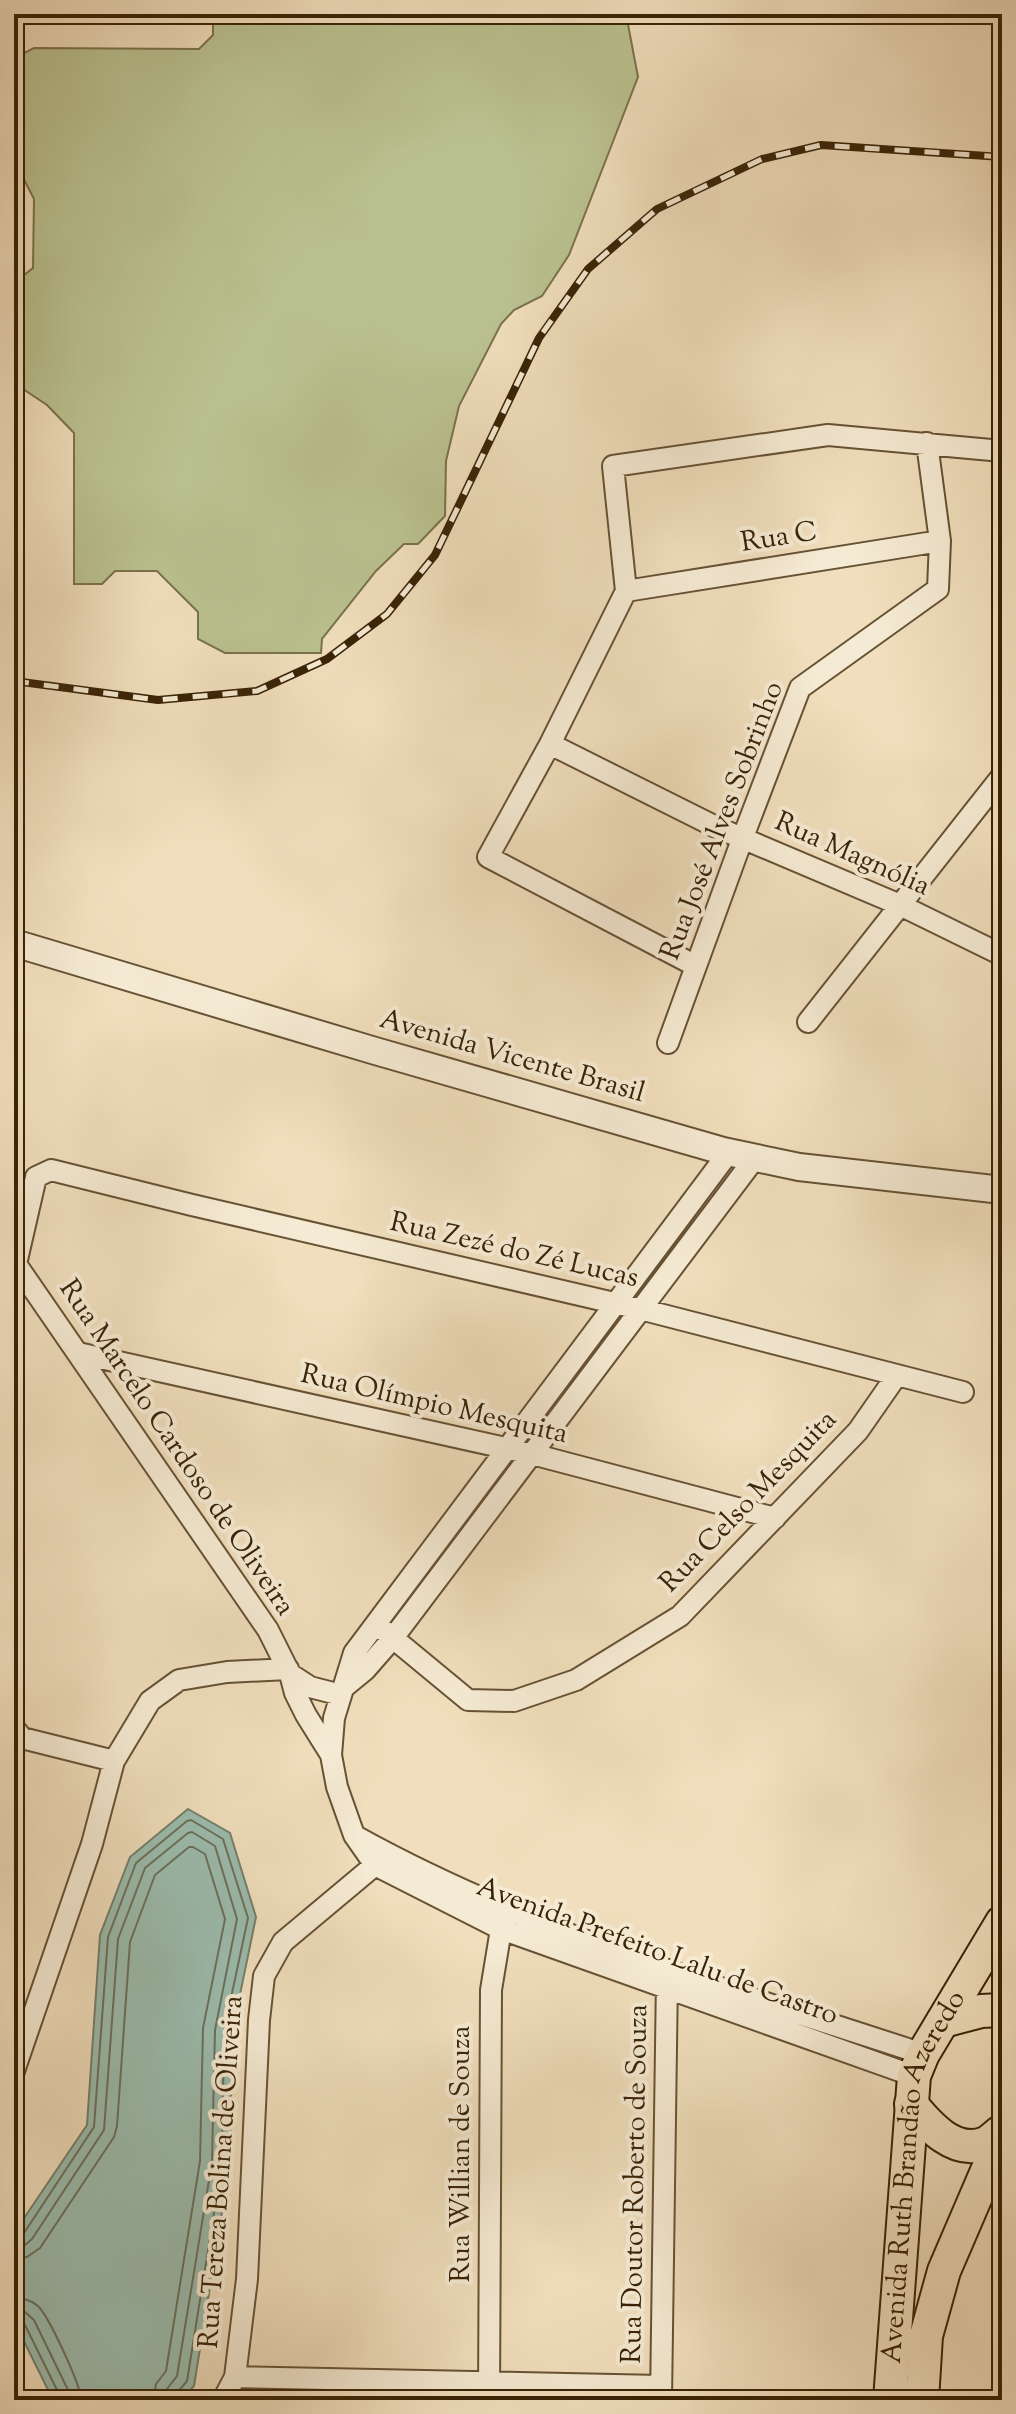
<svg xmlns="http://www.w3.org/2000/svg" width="1016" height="2414" font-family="'Sorts Mill Goudy',serif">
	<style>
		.green { fill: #bac190; stroke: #7a724b; stroke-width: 2 }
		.water { fill: #9bbcae; stroke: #747f6b; stroke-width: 2 }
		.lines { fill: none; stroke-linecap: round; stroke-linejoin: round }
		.shore { stroke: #6a705a; stroke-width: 2 }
		.minor-casing { stroke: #675234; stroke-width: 24 }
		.tertiary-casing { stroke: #675234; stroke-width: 30 }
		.primary-casing { stroke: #392306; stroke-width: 36 }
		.minor { stroke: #f5ead3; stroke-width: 20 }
		.tertiary { stroke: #f5ead3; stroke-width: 26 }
		.primary { stroke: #f0debc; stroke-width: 32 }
		.rail-casing { stroke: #392306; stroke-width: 8 }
		.rail { stroke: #f5ead3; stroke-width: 5; stroke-dasharray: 15; stroke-linecap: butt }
		.labels { text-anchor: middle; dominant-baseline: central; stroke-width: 8; stroke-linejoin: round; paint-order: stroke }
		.street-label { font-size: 28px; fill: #392306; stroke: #f5ead3 }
	</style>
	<rect width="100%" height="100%" fill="#f0debc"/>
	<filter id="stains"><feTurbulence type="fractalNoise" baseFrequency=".0025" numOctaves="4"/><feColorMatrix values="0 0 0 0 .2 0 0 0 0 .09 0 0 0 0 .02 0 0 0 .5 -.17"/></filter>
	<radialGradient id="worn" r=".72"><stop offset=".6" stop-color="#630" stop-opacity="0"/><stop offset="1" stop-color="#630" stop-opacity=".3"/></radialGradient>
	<path class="green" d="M213 14H626L638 77 569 255 542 296 514 310 501 324 459 406 446 461 445 516 418 544H404L376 571 322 639 321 653H225L198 639V612L157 571H115L102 584H74V433L47 405 14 383V283L33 268 34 199 14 160V58L34 48 199 49 213 35Z"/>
	<path class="water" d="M188 1809 230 1833 256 1917 232 2033 230 2163 194 2386 180 2400H53L14 2321V2233L87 2125 100 1935 130 1857Z"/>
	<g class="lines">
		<path class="shore" d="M14 2237 24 2233 94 2127 108 1937 136 1863 187 1821 191 1820 223 1839 248 1918 224 2031 222 2163 187 2381 177 2393 175 2400
			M14 2247 25 2245 32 2239 104 2130 118 1939 145 1868 188 1833 192 1832 215 1846 237 1919 215 2030 212 2162 177 2376 167 2389 165 2400
			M14 2259 27 2257 40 2248 114 2137 117 2126 130 1942 155 1875 189 1847H193L205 1854 225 1919 203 2028 200 2161 166 2371 156 2384 153 2400
			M14 2298C23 2298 31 2300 38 2306 49 2317 81 2385 81 2400
			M14 2310 25 2312 34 2320 68 2390 69 2400
			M14 2320 21 2321 25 2325 59 2394V2400"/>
		<defs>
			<path id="minor" d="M626 591 940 541
				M550 744 716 827 900 905 1002 955
				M696 966 488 857 550 744 626 591 613 466 828 435 1002 451
				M808 1022 1002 776
				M668 1043 743 837 800 688 938 589 940 541 927 443
				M729 1152 354 1653 334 1718 331 1755 337 1787 354 1835 375 1865 501 1929 914 2076
				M78 1353 532 1454 775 1518
				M376 1624 468 1700 514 1701 576 1680 680 1616 858 1431 897 1375
				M290 1674 310 1687 341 1695
				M343 1688 365 1670 393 1638 755 1158
				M14 1728 22 1738 114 1761
				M331 1755 306 1715 295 1693 290 1674 268 1630 16 1264 36 1177 51 1170 192 1205 640 1309 963 1392
				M357 1837C534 1935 732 1991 923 2054
				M14 2071 92 1844 114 1761 150 1701 179 1680 227 1672 288 1669
				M235 2377 661 2386
				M14 2394 17 2400
				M223 2400 235 2377 247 2279 259 2020 264 1976 283 1942 375 1865 383 1855
				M322 2400V2379
				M489 2400 491 1990 501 1929 504 1918
				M661 2400 667 1977"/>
			<path id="tertiary" d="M14 943 372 1050 723 1151 799 1167 1002 1190"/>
			<g id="primary">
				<path d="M943 2021 981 2011 1002 2010"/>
				<path d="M911 2104C929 2126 955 2156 986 2143 992 2140 997 2134 1002 2131"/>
				<path id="s1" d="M890 2400 914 2076 923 2054 1002 1922"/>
				<path d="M922 2400 926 2336 944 2271 1002 2136"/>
			</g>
		</defs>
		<use href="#minor" class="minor-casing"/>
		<use href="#tertiary" class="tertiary-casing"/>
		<use href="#primary" class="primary-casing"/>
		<use href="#minor" class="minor"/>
		<use href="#tertiary" class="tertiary"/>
		<use href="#primary" class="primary"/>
		<defs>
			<path id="rail" d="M14 681 158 700 257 691 327 659 387 614 435 555 539 338 588 269 657 209 762 159 821 145 1002 157"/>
		</defs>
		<use href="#rail" class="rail-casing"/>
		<use href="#rail" class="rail"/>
	</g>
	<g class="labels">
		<g class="street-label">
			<text transform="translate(779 538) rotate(-9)">Rua C</text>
			<text transform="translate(723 821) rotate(-69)">Rua José Alves Sobrinho</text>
			<text transform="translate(852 855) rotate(24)">Rua Magnólia</text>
			<text transform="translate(512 1057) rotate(16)">Avenida Vicente Brasil</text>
			<text transform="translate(514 1251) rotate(13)">Rua Zezé do Zé Lucas</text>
			<text transform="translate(434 1405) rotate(13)">Rua Olímpio Mesquita</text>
			<text transform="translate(176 1448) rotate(56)">Rua Marcelo Cardoso de Oliveira</text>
			<text transform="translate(749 1502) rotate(-46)">Rua Celso Mesquita</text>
			<text transform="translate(657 1952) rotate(20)">Avenida Prefeito Lalu de Castro</text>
			<text transform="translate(462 2154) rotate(-90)">Rua Willian de Souza</text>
			<text transform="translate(222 2172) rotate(-86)">Rua Tereza Bolina de Oliveira</text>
			<text stroke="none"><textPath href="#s1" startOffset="228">Avenida Ruth Brandão Azeredo</textPath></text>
			<text transform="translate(636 2184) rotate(-89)">Rua Doutor Roberto de Souza</text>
		</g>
	</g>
	<rect width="1016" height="2414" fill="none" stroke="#f0debc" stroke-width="48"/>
	<rect x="16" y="16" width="984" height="2382" fill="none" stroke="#392306" stroke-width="4"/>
	<rect x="24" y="24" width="968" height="2366" fill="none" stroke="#392306" stroke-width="2"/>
	<rect width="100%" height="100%" filter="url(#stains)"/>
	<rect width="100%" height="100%" fill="url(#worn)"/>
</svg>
